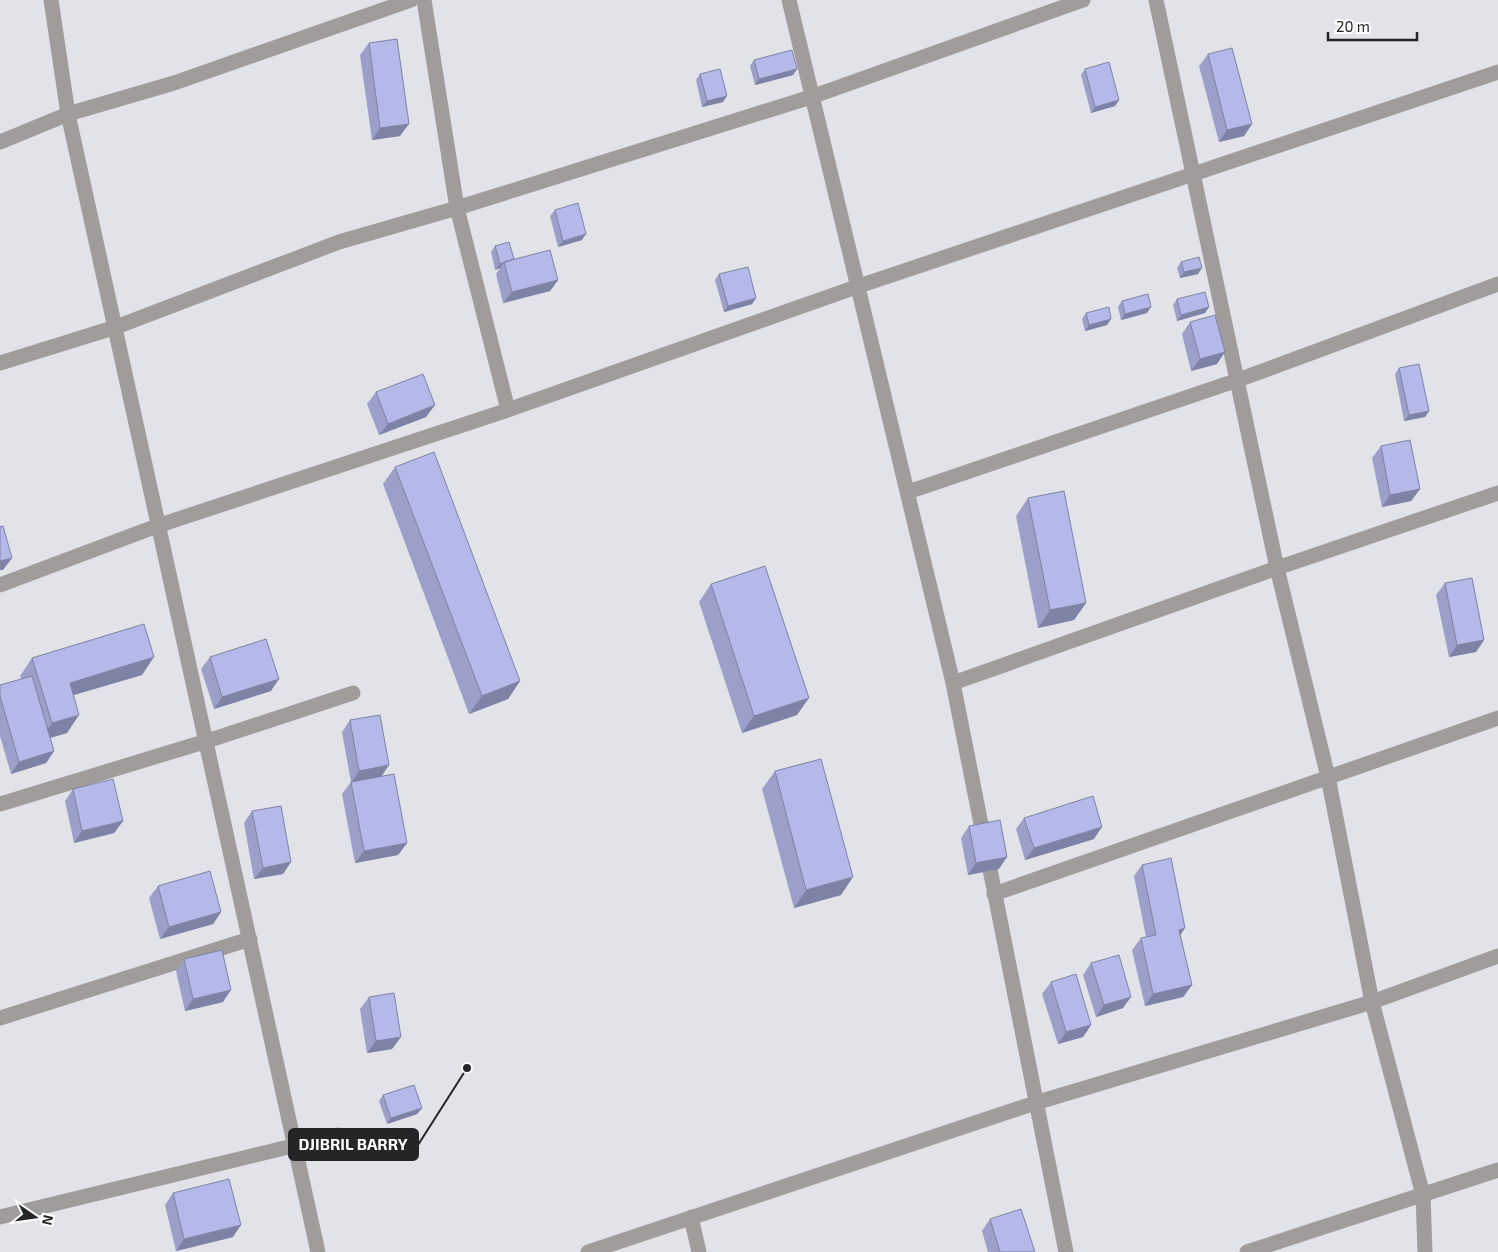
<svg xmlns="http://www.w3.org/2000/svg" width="1498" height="1252" font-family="'Exo 2',sans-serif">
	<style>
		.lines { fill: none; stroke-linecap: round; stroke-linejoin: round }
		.minor { stroke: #9f9c9b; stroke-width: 15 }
		.wall { fill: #9b9fc9 }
		.shaded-wall { fill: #7e82a4 }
		.building { fill: #b4b9ea; stroke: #7e82a4 }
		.leader { fill: none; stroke: #242527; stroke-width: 2 }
		.callout-dot { fill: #242527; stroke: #fff; stroke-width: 2 }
		.callout { fill: #242527; stroke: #242527; stroke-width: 2 }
		.callout-label { font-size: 16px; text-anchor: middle; font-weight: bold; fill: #fff }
	</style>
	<rect width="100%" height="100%" fill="#e2e3e9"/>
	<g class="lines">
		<path class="minor" d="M51 0 68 114 318 1252
			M424 0 457 208 508 410
			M789 0 953 683 1066 1252
			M1156 0 1277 568 1328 777 1372 1002 1423 1195 1425 1252
			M0 142 68 114 174 83 411 0
			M0 363 116 327 339 242 457 208 814 96 1083 0
			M908 492 1238 380 1498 284
			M0 585 157 526 508 410 856 287 1498 72
			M953 683 1277 568 1498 493
			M0 804 207 741 353 693
			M994 894 1498 718
			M0 1018 250 939
			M0 1217 338 1135
			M691 1217 699 1252
			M588 1252 1035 1103 1372 1002 1498 956
			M1247 1252 1498 1170"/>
	</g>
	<path class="wall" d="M369 43 400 136 372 140 360 55Z
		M1208 54 1252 124 1244 136 1219 142 1199 66Z
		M754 60 797 69 793 75 755 85 750 66Z
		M1085 69 1119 100 1115 106 1091 113 1081 75Z
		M700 74 723 102 702 107 696 80Z
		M555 210 582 240 558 247 550 216Z
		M495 246 514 259 558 280 550 291 503 303 496 274 500 268 495 270 491 252Z
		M1181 262 1198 274 1180 278 1177 268Z
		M719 274 756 298 752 304 724 312 715 280Z
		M1177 299 1205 313 1177 321 1173 305Z
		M1122 301 1147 313 1121 320 1118 307Z
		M1086 313 1111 319 1107 325 1085 331 1082 319Z
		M1190 322 1217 364 1191 371 1182 334Z
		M1399 368 1429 411 1425 417 1404 421 1395 374Z
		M376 392 426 417 379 435 367 404Z
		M1381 446 1420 489 1411 501 1382 507 1372 458Z
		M395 467 520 681 508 699 469 714 383 484Z
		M1028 498 1086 603 1074 620 1038 628 1016 516Z
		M1445 583 1484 640 1476 652 1449 657 1436 595Z
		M711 584 797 715 742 733 699 602Z
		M210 657 271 691 214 709 201 669Z
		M32 658 142 675 73 695 67 733 50 738 54 751 46 763 11 774 0 736V685L21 679 20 676Z
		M350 720 381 776 407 843 398 855 355 863 342 794 351 782 342 732Z
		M775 771 841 895 794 908 762 789Z
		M73 789 123 821 114 833 74 843 65 801Z
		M252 811 283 874 254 879 244 823Z
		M1024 818 1094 839 1025 860 1016 829Z
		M969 826 999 869 968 875 961 838Z
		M1142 865 1180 935 1192 985 1183 997 1145 1006 1132 950 1141 938 1146 937 1134 876Z
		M158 886 221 912 213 924 160 939 149 898Z
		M184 959 223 1002 185 1011 176 971Z
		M1091 963 1123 1008 1096 1017 1083 975Z
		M1051 982 1091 1025 1083 1037 1058 1044 1042 994Z
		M369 997 392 1049 367 1053 360 1009Z
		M383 1095 422 1108 417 1114 387 1124 379 1101Z
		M173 1193 233 1237 176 1251 165 1205Z
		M990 1219 1035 1252H988L982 1231Z"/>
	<path class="shaded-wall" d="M797 69 793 75 755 85 759 79Z
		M727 96 723 102 702 107 707 101Z
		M1119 100 1115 106 1091 113 1095 107Z
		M409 124 400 136 372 140 380 128Z
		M1252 124 1244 136 1219 142 1227 130Z
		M586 234 582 240 558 247 563 241Z
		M504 262 500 268 495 270 500 264Z
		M1202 268 1198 274 1180 278 1184 272Z
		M558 280 550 291 503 303 512 292Z
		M756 298 752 304 724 312 728 306Z
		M1151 307 1147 313 1121 320 1125 314Z
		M1209 307 1205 313 1177 321 1181 315Z
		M1111 319 1107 325 1085 331 1089 325Z
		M1225 352 1217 364 1191 371 1200 359Z
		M435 405 426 417 379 435 388 424Z
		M1429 411 1425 417 1404 421 1409 415Z
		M1420 489 1411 501 1382 507 1390 495Z
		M12 558 3 570H0V561Z
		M1086 603 1074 620 1038 628 1050 610Z
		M1484 640 1476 652 1449 657 1457 645Z
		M154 657 142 675 57 700 70 683Z
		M279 679 271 691 214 709 222 697Z
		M520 681 508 699 469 714 482 696Z
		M809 698 797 715 742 733 754 716Z
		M79 715 67 733 39 741 52 723Z
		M54 751 46 763 11 774 19 762Z
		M389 765 381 777 351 783 359 771Z
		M123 821 114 833 74 843 82 831Z
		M1102 827 1094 839 1025 860 1034 848Z
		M407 843 398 855 355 863 364 851Z
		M1007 857 999 869 968 875 976 863Z
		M291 862 283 874 254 879 263 868Z
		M853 877 841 895 794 908 806 890Z
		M221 912 213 924 160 939 169 927Z
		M1185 928 1177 940 1179 930Z
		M1192 985 1183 997 1145 1006 1153 994Z
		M231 990 223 1002 185 1011 193 999Z
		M1131 997 1123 1008 1096 1017 1104 1005Z
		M1091 1025 1083 1037 1058 1044 1066 1032Z
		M401 1037 392 1049 367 1053 376 1041Z
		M422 1108 417 1114 387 1124 391 1118Z
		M241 1225 233 1237 176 1251 184 1239Z"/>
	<path class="building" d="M397 39 409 124 380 128 369 43Z
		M1232 48 1252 124 1227 130 1208 54Z
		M792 50 797 69 759 79 754 60Z
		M1109 62 1119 100 1095 107 1085 69Z
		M720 69 727 96 707 101 700 74Z
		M578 203 586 234 563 241 555 210Z
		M509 242 514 259 500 264 495 246Z
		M550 250 558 280 512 292 504 262Z
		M1199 257 1202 268 1184 272 1181 262Z
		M748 267 756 298 728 306 719 274Z
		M1205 292 1209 307 1181 315 1177 299Z
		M1148 294 1151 307 1125 314 1122 301Z
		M1109 307 1111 319 1089 325 1086 313Z
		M1215 315 1225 352 1200 359 1190 322Z
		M1419 364 1429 411 1409 415 1399 368Z
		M423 374 435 405 388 424 376 392Z
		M1410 440 1420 489 1390 495 1381 446Z
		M434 452 520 681 482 696 395 467Z
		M1064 491 1086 603 1050 610 1028 498Z
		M3 526 12 558 0 561V527Z
		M765 566 809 698 754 716 711 584Z
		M1472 578 1484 640 1457 645 1445 583Z
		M144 624 154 657 70 683 79 715 52 723 32 658Z
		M266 639 279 679 222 697 210 657Z
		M32 676 54 751 19 762 0 696V685Z
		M380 715 389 765 359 771 350 720Z
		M821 759 853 877 806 890 775 771Z
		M394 774 407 843 364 851 351 782Z
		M113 779 123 821 82 831 73 789Z
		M1093 796 1102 827 1034 848 1024 818Z
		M281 806 291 862 263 868 252 811Z
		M1000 820 1007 857 976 863 969 826Z
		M1171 858 1185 928 1179 930 1192 985 1153 994 1141 938 1156 935 1142 865Z
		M210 871 221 912 169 927 158 886Z
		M222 950 231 990 193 999 184 959Z
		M1119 955 1131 997 1104 1005 1091 963Z
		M1076 974 1091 1025 1066 1032 1051 982Z
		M394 993 401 1037 376 1041 369 997Z
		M414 1085 422 1108 391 1118 383 1095Z
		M229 1179 241 1225 184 1239 173 1193Z
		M1021 1209 1035 1252H1000L990 1219Z"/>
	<path class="leader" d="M467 1068L418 1145"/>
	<circle class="callout-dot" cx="467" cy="1068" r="5"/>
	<rect class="callout" x="289" y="1129" width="129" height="31" rx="5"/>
	<g class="callout-label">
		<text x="353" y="1150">DJIBRIL BARRY</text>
	</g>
	<g transform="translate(35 1217) rotate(103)" stroke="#ffffff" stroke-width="4" paint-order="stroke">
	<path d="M0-4L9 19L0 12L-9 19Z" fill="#242527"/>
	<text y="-8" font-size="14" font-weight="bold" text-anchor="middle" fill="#242527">N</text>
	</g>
	<path d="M1328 32v8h89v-8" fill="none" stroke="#242527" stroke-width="2.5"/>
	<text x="1336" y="32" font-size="15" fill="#242527" stroke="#ffffff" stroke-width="4" paint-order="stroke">20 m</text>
</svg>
